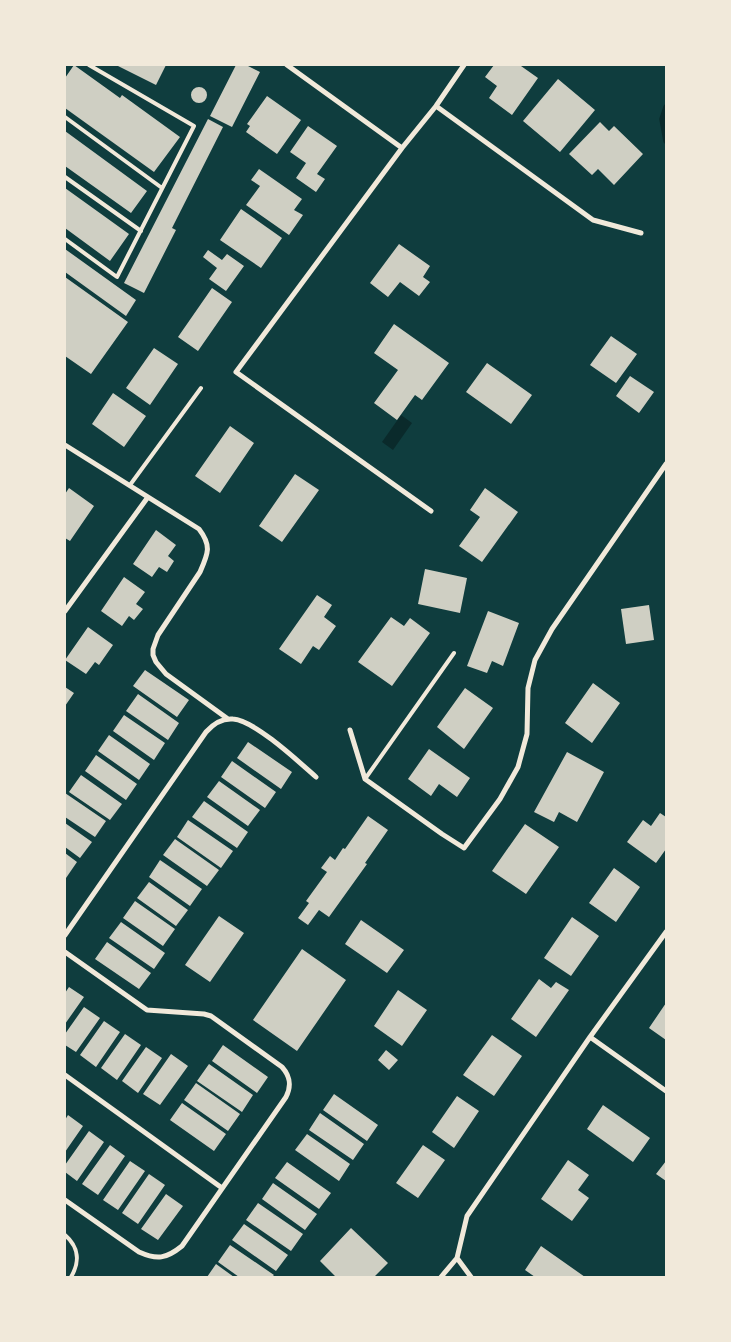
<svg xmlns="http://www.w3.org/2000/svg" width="731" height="1342" font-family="'Source Sans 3',sans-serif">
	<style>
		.water { fill: #0a2a2b }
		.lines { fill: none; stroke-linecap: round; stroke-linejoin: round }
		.stream { stroke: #0a2a2b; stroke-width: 5.5 }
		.building { fill: #cfcfc3 }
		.service { stroke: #f1e9da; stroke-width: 4 }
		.minor { stroke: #f1e9da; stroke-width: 5 }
	</style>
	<rect width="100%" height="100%" fill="#0f3d3e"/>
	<path class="water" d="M401 415 412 423 393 450 382 442Z"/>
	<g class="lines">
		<path class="stream" d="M666 107 662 119 666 141"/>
	</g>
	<path class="building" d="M74 65 120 98 122 95 180 137 154 172 65 108V78Z
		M116 65H166L156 85Z
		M236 65H246L260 72 232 127 210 116Z
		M494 65H522L521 66 538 78 512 115 489 98 497 86 485 77Z
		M558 79 595 110 560 152 523 121Z
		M191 95a8 8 0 1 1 16 0a8 8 0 1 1-16 0Z
		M267 96 301 120 277 154 246 132 250 126 247 124Z
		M208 119 223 127 172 228 176 230 144 293 124 283Z
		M600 122 609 131 614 126 643 154 614 185 598 169 592 175 569 154Z
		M308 126 337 146 317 174 325 179 316 192 296 178 306 163 290 152Z
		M65 131 147 191 131 213 65 166Z
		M259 169 302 199 294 210 303 215 289 235 246 205 260 186 251 180Z
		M65 188 129 234 110 261 65 228Z
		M241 209 282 238 261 268 220 240Z
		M399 244 430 266 423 277 430 282 419 296 400 282 388 297 370 283Z
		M65 249 136 300 126 316 65 272Z
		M208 250 222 260 227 254 244 266 226 291 209 279 217 268 203 257Z
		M65 277 128 322 91 374 65 356Z
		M212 288 232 302 198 351 178 337Z
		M394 324 449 363 422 400 415 395 397 420 374 403 398 370 374 353Z
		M611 336 637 354 616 383 590 365Z
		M154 348 178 364 150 405 126 388Z
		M487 363 532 395 511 424 466 392Z
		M630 376 654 392 639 413 616 396Z
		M113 393 146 416 124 447 92 424Z
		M230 426 254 443 220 493 195 476Z
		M295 474 319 490 282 542 259 526Z
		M69 488 94 506 70 541 65 538V494Z
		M485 488 518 512 482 562 459 546 480 517 470 510Z
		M156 530 176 545 168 556 174 561 167 572 159 567 152 577 133 564Z
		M425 569 467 578 460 613 418 604Z
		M124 577 145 592 136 604 143 609 134 620 129 616 122 626 101 611Z
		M317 595 332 605 324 617 336 626 319 650 313 646 301 664 279 649Z
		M649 605 654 640 626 644 621 609Z
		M488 611 519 623 503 666 492 661 487 673 467 666Z
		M391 617 404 626 410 618 430 633 392 686 358 662Z
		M88 627 113 645 99 665 95 662 86 674 65 660Z
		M145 670 189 700 177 717 133 686Z
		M593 683 620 703 592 743 565 723Z
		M65 687 74 693 65 706Z
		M465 688 493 708 464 749 437 727Z
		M138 694 179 723 168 740 126 711Z
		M124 715 165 743 154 760 113 731Z
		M109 735 150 764 139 780 98 751Z
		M248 742 292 772 281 789 237 758Z
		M429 749 470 778 457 797 439 784 431 796 408 779Z
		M567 752 604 772 577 822 559 812 554 822 534 812Z
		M96 755 137 784 126 800 85 771Z
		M232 761 276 792 265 808 221 777Z
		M81 775 122 804 110 820 69 792Z
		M219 781 260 810 248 826 207 797Z
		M65 793 106 821 95 837 65 817Z
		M204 801 248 832 237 848 192 817Z
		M660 813 666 817V849L656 863 627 842 643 820 651 826Z
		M368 816 388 830 365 863 367 864 329 917 319 910 308 925 298 918 309 903 306 901 327 872 321 868 330 856 335 860 343 848 345 849Z
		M188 820 233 851 221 868 177 837Z
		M65 823 92 842 80 858 65 847Z
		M525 824 559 847 526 894 492 871Z
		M175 839 219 870 207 886 163 855Z
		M65 853 77 862 66 878 65 877Z
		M160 860 202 889 190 906 149 877Z
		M614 868 640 887 616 922 589 903Z
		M149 882 188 910 176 926 137 898Z
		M135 901 175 929 163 946 123 918Z
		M219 916 244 933 210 982 185 965Z
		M572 917 599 936 571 976 544 958Z
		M361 920 404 950 387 973 345 944Z
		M121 922 165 953 154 969 109 938Z
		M107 942 151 973 139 989 95 959Z
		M302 949 346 980 297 1051 253 1020Z
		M539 979 551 988 556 982 569 990 536 1037 511 1019Z
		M69 987 84 997 65 1024V993Z
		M398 990 427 1010 402 1046 374 1026Z
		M666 1003V1040L649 1028Z
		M84 1007 100 1018 76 1052 65 1045V1034Z
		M104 1021 120 1032 96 1067 80 1055Z
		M125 1034 141 1045 117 1080 101 1068Z
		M492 1035 522 1056 494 1096 463 1075Z
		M223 1045 268 1077 257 1093 212 1061Z
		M146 1047 162 1058 138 1093 122 1081Z
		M386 1050 398 1060 389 1070 378 1060Z
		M171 1054 188 1066 160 1105 143 1094Z
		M209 1064 253 1095 242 1112 197 1081Z
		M196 1083 240 1114 228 1131 184 1100Z
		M334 1094 378 1125 367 1141 323 1110Z
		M457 1096 479 1111 454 1148 432 1132Z
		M182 1103 226 1134 214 1151 170 1120Z
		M603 1105 650 1138 633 1162 587 1129Z
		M320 1113 364 1144 353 1160 309 1130Z
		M68 1115 83 1126 65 1152V1120Z
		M89 1131 104 1142 77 1181 65 1172V1165Z
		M307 1134 350 1164 339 1181 295 1150Z
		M110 1145 125 1156 98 1195 82 1184Z
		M423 1145 445 1160 418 1198 396 1183Z
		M568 1160 589 1175 578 1190 589 1198 572 1221 541 1199Z
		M130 1161 145 1171 118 1210 103 1200Z
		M666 1161V1181L656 1174Z
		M287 1162 331 1193 319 1209 275 1178Z
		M149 1174 165 1185 138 1224 122 1213Z
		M273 1183 317 1214 305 1230 262 1199Z
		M166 1194 183 1206 158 1240 141 1229Z
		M258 1203 303 1234 291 1251 246 1220Z
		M244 1224 288 1255 276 1271 232 1240Z
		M351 1228 388 1263 374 1277H336L320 1261Z
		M230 1245 274 1275 272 1277H239L218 1262Z
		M541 1246 585 1277H535L525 1270Z
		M216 1264 234 1277H207Z"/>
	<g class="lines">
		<path class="service" d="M65 117 162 188
			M65 177 141 231
			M65 239 117 277 194 126 89 65
			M130 485 201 388
			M365 779 454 653
			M65 1235C79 1247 80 1262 71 1277"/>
		<path class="minor" d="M287 65 402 148
			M436 106 593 220 641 233
			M65 445 199 529C212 546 208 554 200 572L158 635 153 649V655L156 662 166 674 228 719
			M431 511 236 372 402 148 436 106 464 65
			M65 611 148 497
			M350 730 365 779 442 834 464 848 500 799 518 767 527 734 528 688 535 660 552 629 666 464
			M65 935 206 732C213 724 221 718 233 719 254 720 299 762 316 777
			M65 952 147 1010 204 1014 211 1016 282 1067C290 1076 292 1085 286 1097L182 1246C166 1259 157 1260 139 1252L65 1200
			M590 1037 666 1091
			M65 1075 222 1188
			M457 1258 471 1277
			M441 1277 457 1258 467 1216 590 1037 666 932"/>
	</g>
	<rect width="731" height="1342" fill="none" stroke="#f1e9da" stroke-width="132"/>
</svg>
